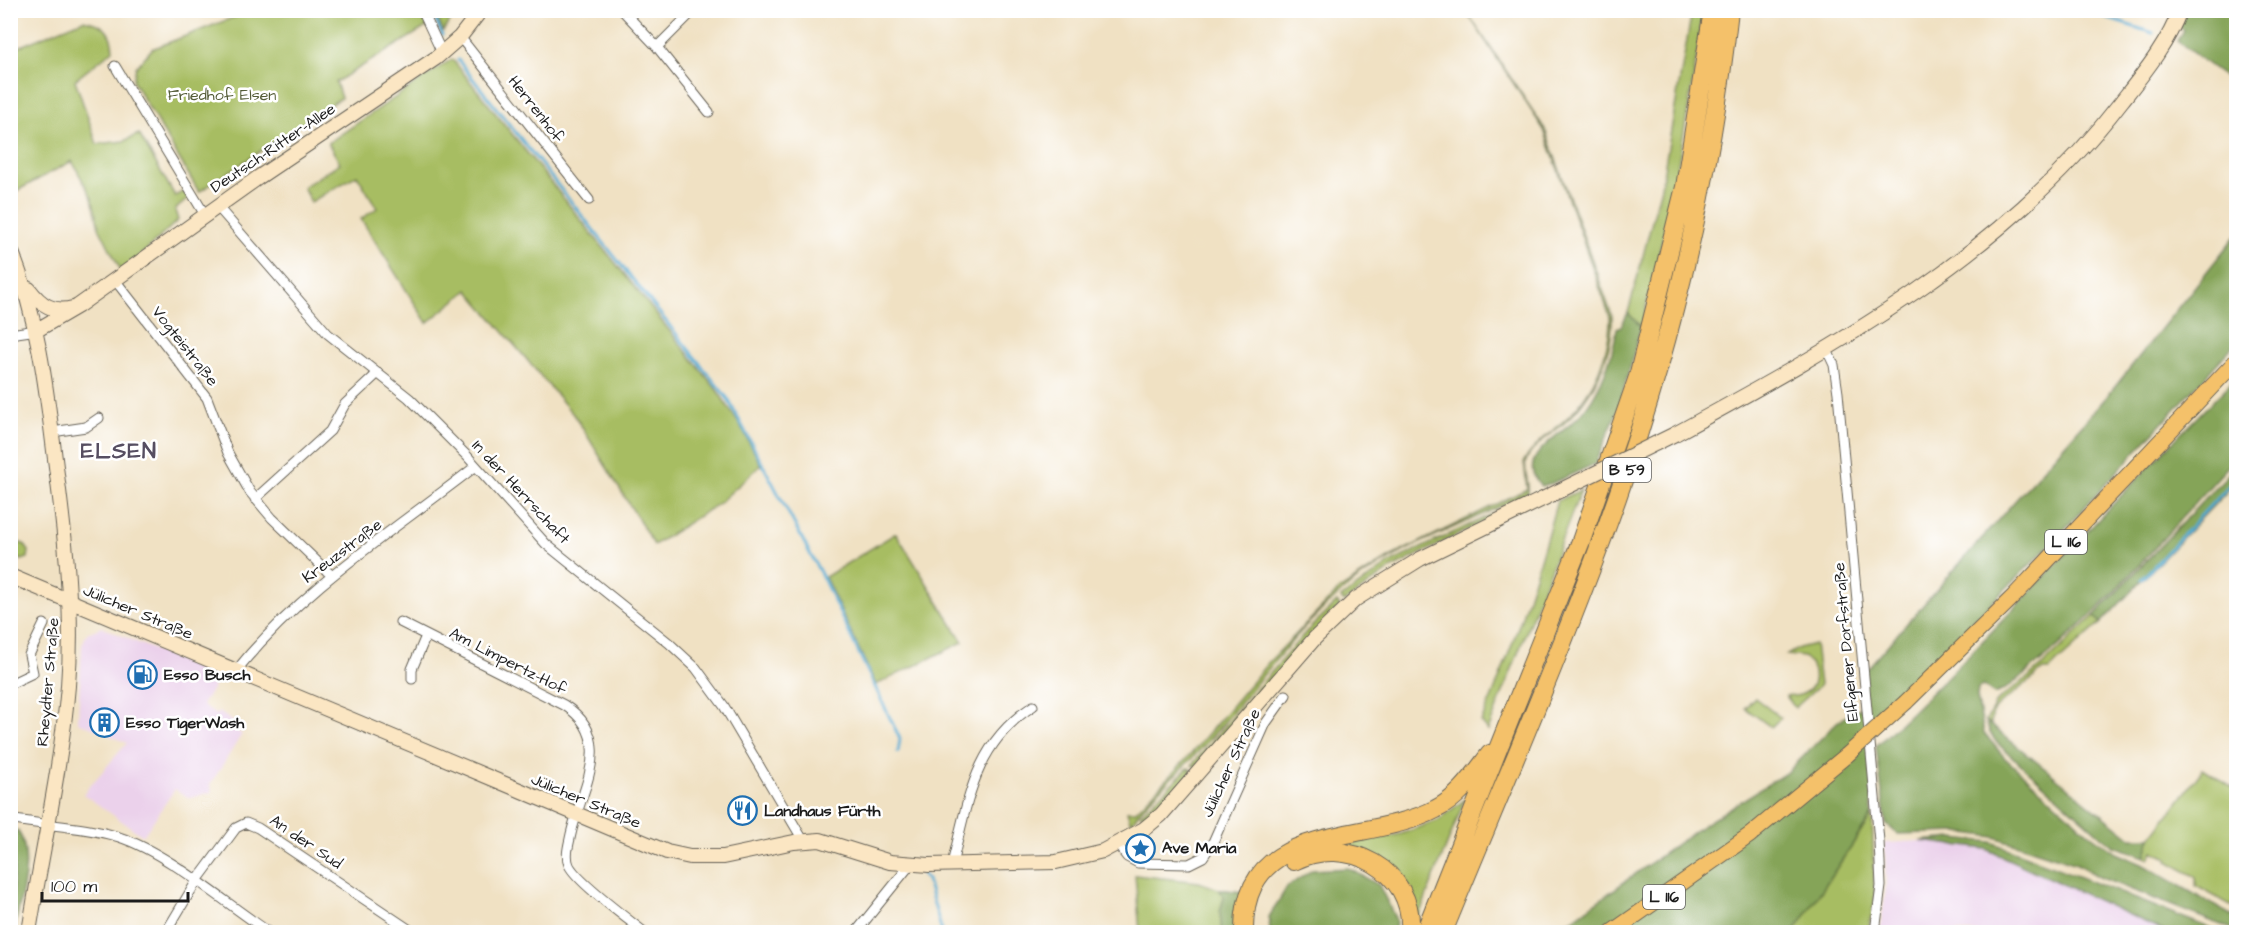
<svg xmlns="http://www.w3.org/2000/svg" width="2247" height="943" font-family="'Architects Daughter',sans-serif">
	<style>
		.built { fill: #ebd1eb }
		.green { fill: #a7bd62; stroke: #626c3f; stroke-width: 1.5 }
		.forest { fill: #85a458; stroke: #50603a; stroke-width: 1.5 }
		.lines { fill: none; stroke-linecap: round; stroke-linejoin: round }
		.stream { stroke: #55aad1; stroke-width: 3 }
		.street-casing { stroke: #666156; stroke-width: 11 }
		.secondary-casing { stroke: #666156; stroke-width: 16 }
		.primary-casing { stroke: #666156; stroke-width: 17 }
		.highway-casing { stroke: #666156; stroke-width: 20 }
		.street { stroke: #fff; stroke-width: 9 }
		.secondary { stroke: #fbe6c3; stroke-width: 14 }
		.primary { stroke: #f4c16a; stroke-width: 15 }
		.highway { stroke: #f4c16a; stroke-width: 18 }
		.secondary-bridge-casing { stroke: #666156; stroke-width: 16; stroke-linecap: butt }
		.primary-bridge-casing { stroke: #666156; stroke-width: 17; stroke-linecap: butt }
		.secondary-bridge { stroke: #fbe6c3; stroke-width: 14 }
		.primary-bridge { stroke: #f4c16a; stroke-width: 15 }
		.labels { text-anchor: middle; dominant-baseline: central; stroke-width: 5; stroke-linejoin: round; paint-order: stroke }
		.shield { fill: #fff; stroke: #606060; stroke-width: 1.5 }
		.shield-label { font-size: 15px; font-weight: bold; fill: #1c1c1c }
		.park-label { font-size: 16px; fill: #545c38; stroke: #fff }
		.street-label { font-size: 16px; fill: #1c1c1c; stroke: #fff }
		.poi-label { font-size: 16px; font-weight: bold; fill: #1c1c1c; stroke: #fff; text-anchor: start }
		.district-label { font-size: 22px; font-weight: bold; letter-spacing: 1.5px; fill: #564e61; stroke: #fff }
	</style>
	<rect width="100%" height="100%" fill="#fff"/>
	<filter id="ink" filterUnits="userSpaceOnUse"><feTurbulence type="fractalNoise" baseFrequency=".0167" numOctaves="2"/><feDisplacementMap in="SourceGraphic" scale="12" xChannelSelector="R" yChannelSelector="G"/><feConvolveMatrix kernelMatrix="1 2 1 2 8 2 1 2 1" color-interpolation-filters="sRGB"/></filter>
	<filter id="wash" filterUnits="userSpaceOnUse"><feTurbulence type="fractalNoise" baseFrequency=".008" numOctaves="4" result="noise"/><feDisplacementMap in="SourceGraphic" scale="24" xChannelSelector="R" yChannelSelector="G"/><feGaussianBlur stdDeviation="1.35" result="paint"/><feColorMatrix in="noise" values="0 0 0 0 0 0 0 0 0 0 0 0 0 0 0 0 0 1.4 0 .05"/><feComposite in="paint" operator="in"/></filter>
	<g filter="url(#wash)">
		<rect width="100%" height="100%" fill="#f0e1c3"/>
		<path class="built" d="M102 627 219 678 202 705 216 715 219 712 238 725 235 730 242 734 210 785 212 792 188 798 175 789 143 836 83 794 127 743 78 722 82 645 87 633Z
			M1921 841 1985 849 2166 932H1880L1886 888 1885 843Z"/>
		<path class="green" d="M250 11H420L428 26 336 82 341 98 199 192 133 81 136 67 152 49Z
			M434 11H458L443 31Z
			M1466 11 1545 129 1612 316C1614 355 1591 400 1561 426 1550 435 1531 447 1526 461 1523 472 1530 483 1528 493 1469 523 1403 544 1350 585 1296 628 1254 689 1209 740 1185 768 1149 795 1131 824L1127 811H1136L1191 754 1267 664 1339 590 1390 557 1527 489 1524 461C1536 442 1555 430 1570 415 1594 391 1611 350 1610 317L1544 130Z
			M1692 11H1703C1689 118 1668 222 1641 327L1628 313 1661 187Z
			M83 20C102 23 112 30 113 50L75 80 97 144 124 141 139 134 175 196 184 191 189 198 175 210 178 220 122 273 99 227 92 198 72 161 11 194V50Z
			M452 59 717 390 740 425 761 465 719 503 654 545 577 419 468 290 427 323 361 219 377 208 357 175 311 202 303 187 340 163 328 143Z
			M1581 490 1488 731 1481 722C1513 650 1536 576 1557 501Z
			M1526 498 1523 502 1394 567 1344 602 1341 598 1392 562Z
			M896 533 963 642 876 685 825 577Z
			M11 541 24 544 29 551 28 558 22 560 11 557Z
			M1337 602 1340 606 1196 767 1192 765 1306 632Z
			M2094 616 2101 623 2049 670H2043L1999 705 1993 711 1991 724 1986 721 1996 702 2040 668Z
			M1815 644 1820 685 1795 708 1786 696C1791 694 1794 697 1800 695 1819 689 1818 668 1804 657L1787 655 1799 648Z
			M1755 698 1781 718 1771 727 1745 708Z
			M1188 768 1193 771 1144 820 1141 814 1144 811Z
			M2203 769 2236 790V908L2196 886V877L2167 861 2168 858 2153 851 2149 859 2145 857 2151 838Z
			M1465 799 1418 918 1385 861 1347 844 1401 834 1439 820Z
			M1872 815 1875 900 1868 932H1794Z
			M1135 875 1199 882 1219 889 1224 897 1220 912 1222 932H1140Z"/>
		<path class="forest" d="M2185 11H2236V85L2177 41 2183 30 2179 27Z
			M2236 235V343L2045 550 1887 706 1871 717 1872 815 1794 932H1548L1573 919 1703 825 1789 771 1837 722 1861 707 1864 672 2110 393Z
			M1628 313 1641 327 1618 410 1595 464 1548 485 1541 486C1534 477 1530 471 1534 460 1542 443 1565 431 1578 417 1600 394 1612 359 1617 328L1621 326Z
			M2236 378V458C2163 536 2092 627 2004 690L1994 694 1983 686 1978 688 1977 697 1984 733 2005 758 2091 835 2116 853 2142 864 2236 918V931L2099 877 2077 864 1994 837 1958 832 1898 834 1886 824 1876 746C2001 629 2114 498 2236 378Z
			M2236 466V482L2101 623 2094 616Z
			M1986 721 2131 838H2151L2145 857 2114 846 2102 837 1997 743 1990 733Z
			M11 829 18 831C35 858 19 902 14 932H10L14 865 11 850Z
			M1953 838 1991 842 2220 932H2166L1986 849 1921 841Z
			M1348 868 1379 885 1396 920 1395 932H1270L1269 917 1287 887 1312 870Z
			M1219 889 1242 892 1237 932H1222L1220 912 1224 897Z"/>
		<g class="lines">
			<path class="stream" d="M431 10 442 35
				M2081 10 2153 33
				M458 60 728 399 823 578 900 739 898 752
				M2141 580 2236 478
				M921 872 927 880 942 932"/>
		</g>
	</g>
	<g filter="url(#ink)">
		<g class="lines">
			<defs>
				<path id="street" d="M422 10 442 53
					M622 10 657 47 709 112
					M460 37 589 200
					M657 47 694 10
					M115 66 205 215
					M217 206 328 334 409 398 467 456 546 544 669 643 696 668 724 706 803 840
					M115 280 207 398 228 453 250 492 272 518 331 575
					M10 334 37 330
					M1827 350 1834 365 1838 393 1879 841 1881 886 1875 932
					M52 432 86 427 99 418
					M255 499 330 431 345 404 378 373
					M400 622 564 705C617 738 581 789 571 834 569 844 565 855 569 865 577 882 628 919 644 932
					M236 671C302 588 393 531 476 466
					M412 679V669L426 636
					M10 684 33 673 29 655 44 624
					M10 819C46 826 84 826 119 837 168 853 225 903 269 932
					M1117 844 1127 857 1138 863 1189 864 1203 857 1213 842 1266 723 1286 695
					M952 864C968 801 974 744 1033 706
					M166 932 196 882 236 828 246 823 258 828 413 932
					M856 932 910 865"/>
				<path id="secondary" d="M10 247C38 318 46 384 55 459 65 535 74 609 68 686 61 768 42 851 29 932
					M29 289C41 305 53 313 73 308
					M37 330 78 306 259 177 436 58 460 37 481 10
					M1675 434C1839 345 2005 253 2121 102 2143 74 2168 44 2180 10
					M10 576 667 852 690 857H723L794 842 820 840 890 862 929 865 1056 862 1103 851 1144 829 1161 815 1315 638 1356 599 1420 559 1559 491"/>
				<path id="primary" d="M1906 702 2014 596 2236 361
					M1612 932 1750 835 1847 755"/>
				<path id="highway" d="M1294 861C1346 834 1415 870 1410 932
					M1244 932C1242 819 1367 846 1436 809 1460 797 1474 775 1490 754
					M1425 932 1581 541 1638 377 1685 187 1713 10
					M1443 932C1502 788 1565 645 1617 498 1672 341 1711 176 1729 10"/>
			</defs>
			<use href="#street" class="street-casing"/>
			<use href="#secondary" class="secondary-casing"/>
			<use href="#primary" class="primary-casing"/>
			<use href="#highway" class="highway-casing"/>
			<use href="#street" class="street"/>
			<use href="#secondary" class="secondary"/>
			<use href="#primary" class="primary"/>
			<use href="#highway" class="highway"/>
			<defs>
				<path id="secondary-bridge" d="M1559 491 1675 434"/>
				<path id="primary-bridge" d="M1847 755 1906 702"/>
			</defs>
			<use href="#secondary-bridge" class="secondary-bridge-casing"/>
			<use href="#primary-bridge" class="primary-bridge-casing"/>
			<use href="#secondary-bridge" class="secondary-bridge"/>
			<use href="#primary-bridge" class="primary-bridge"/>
		</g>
	</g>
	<defs>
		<symbol id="fuel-ring" viewBox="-11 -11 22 22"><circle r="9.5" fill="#fff" stroke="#1f6fb2" stroke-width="1.5"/><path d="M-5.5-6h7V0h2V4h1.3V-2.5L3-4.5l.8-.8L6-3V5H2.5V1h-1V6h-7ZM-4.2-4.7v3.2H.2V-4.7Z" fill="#1f6fb2"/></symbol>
		<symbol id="building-ring" viewBox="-11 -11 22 22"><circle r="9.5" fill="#fff" stroke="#1f6fb2" stroke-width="1.5"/><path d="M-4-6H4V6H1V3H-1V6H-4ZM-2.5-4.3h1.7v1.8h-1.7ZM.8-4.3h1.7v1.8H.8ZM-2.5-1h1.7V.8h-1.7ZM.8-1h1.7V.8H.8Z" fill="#1f6fb2"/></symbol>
		<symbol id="restaurant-ring" viewBox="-11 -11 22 22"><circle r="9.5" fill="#fff" stroke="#1f6fb2" stroke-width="1.5"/><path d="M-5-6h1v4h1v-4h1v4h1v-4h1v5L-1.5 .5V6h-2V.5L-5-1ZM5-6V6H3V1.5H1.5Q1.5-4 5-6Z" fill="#1f6fb2"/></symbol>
		<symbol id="sight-ring" viewBox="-11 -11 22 22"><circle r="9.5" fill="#fff" stroke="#1f6fb2" stroke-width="1.5"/><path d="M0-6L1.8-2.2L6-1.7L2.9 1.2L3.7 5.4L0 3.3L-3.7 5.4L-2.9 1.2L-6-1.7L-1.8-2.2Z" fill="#1f6fb2"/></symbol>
	</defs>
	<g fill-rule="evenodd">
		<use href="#fuel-ring" x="126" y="658" width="33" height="33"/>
		<use href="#building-ring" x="88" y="706" width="33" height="33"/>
		<use href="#restaurant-ring" x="726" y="794" width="33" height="33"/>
		<use href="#sight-ring" x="1124" y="832" width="33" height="33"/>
	</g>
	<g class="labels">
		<g class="shield">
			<rect x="1603" y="458" width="48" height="24" rx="4.5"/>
			<rect x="2045" y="530" width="42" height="24" rx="4.5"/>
			<rect x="1643" y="885" width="42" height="24" rx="4.5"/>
		</g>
		<g class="shield-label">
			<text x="1627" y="470">B 59</text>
			<text x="2066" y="542">L 116</text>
			<text x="1664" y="897">L 116</text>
		</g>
		<g class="park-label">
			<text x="222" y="95">Friedhof Elsen</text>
		</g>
		<g class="street-label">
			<text transform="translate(536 109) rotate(52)">Herrenhof</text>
			<text transform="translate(273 148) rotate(-34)">Deutsch-Ritter-Allee</text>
			<text transform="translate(185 346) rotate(52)">Vogteistraße</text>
			<text transform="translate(521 492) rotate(47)">In der Herrschaft</text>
			<text transform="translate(342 551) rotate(-37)">Kreuzstraße</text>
			<text transform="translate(138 612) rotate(23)">Jülicher Straße</text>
			<text transform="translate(1846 642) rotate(-95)">Elfgener Dorfstraße</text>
			<text transform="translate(508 661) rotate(27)">Am Limpertz-Hof</text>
			<text transform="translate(48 682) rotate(-85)">Rheydter Straße</text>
			<text transform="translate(1231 763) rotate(-65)">Jülicher Straße</text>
			<text transform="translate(586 801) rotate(23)">Jülicher Straße</text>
			<text transform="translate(306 842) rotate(34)">An der Sud</text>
		</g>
		<g class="poi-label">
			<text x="164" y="675">Esso Busch</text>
			<text x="126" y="723">Esso TigerWash</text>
			<text x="764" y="811">Landhaus Fürth</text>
			<text x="1162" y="848">Ave Maria</text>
		</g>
		<g class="district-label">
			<text x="119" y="451">ELSEN</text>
		</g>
	</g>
	<rect width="2247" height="943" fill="none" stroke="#fff" stroke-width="36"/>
	<path d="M42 892v9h146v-9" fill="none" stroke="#1c1c1c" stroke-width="3"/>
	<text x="51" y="892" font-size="18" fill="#1c1c1c" stroke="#ffffff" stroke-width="4.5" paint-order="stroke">100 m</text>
</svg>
